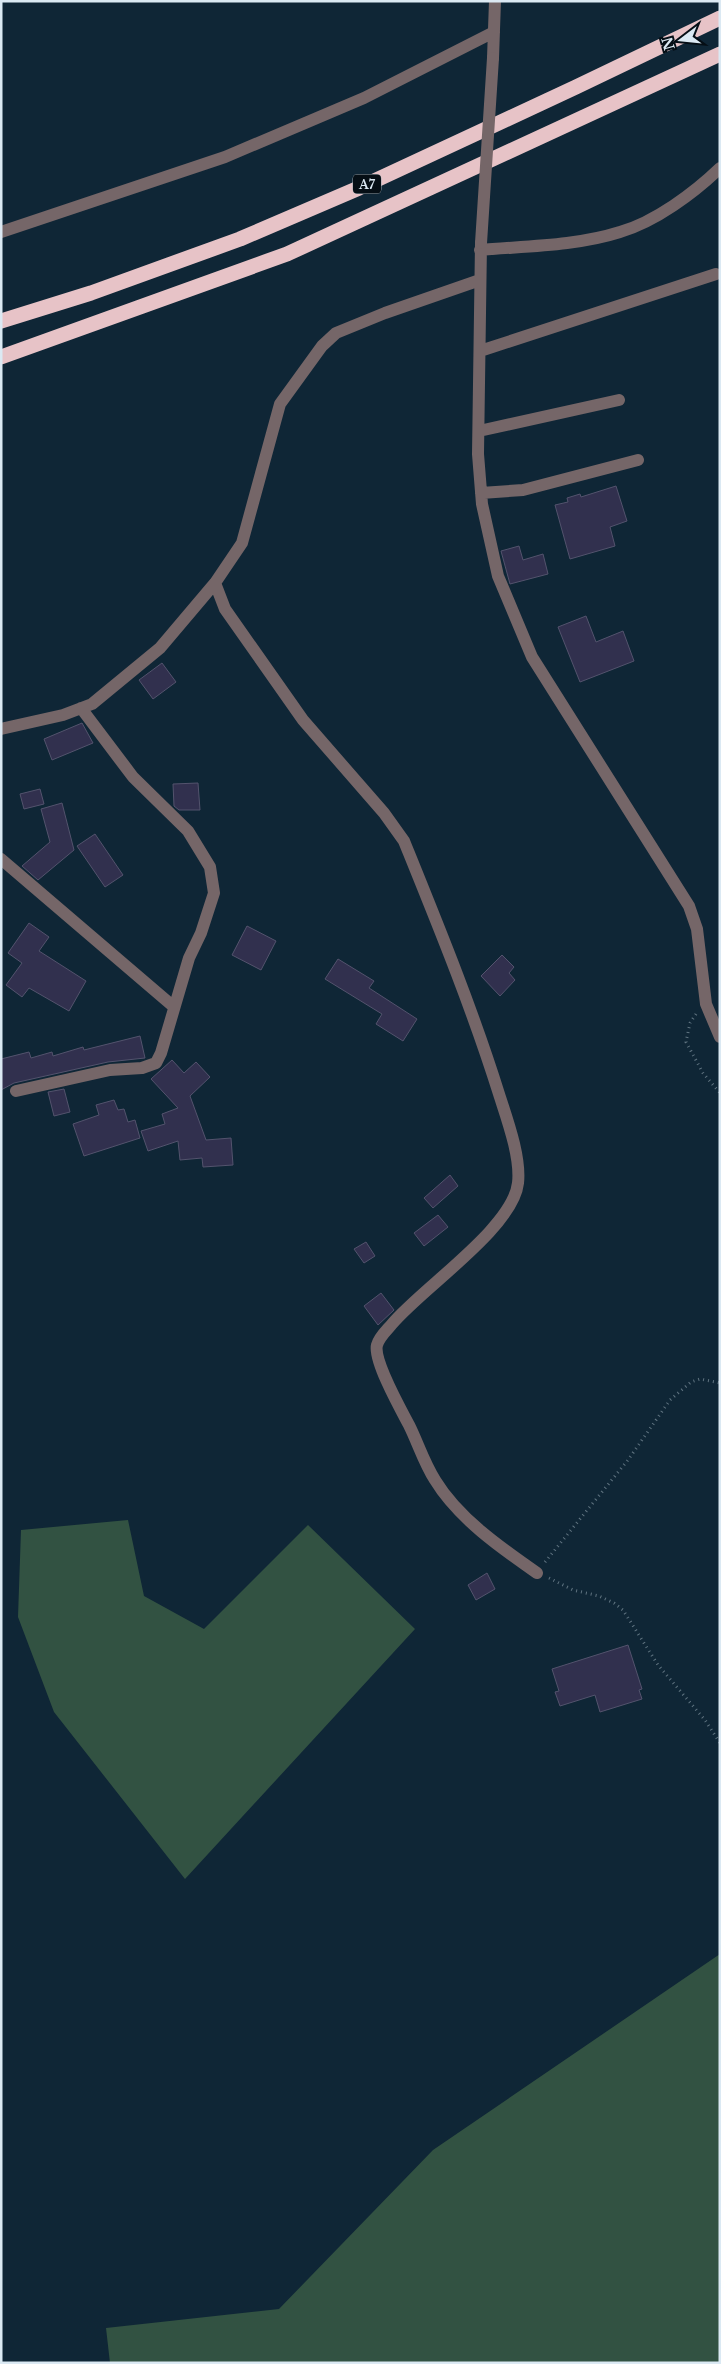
<svg xmlns="http://www.w3.org/2000/svg" width="721" height="2364" font-family="'Libre Baskerville',serif">
	<style>
		.green { fill: #325242 }
		.building { fill: #31304e; stroke: #53536d }
		.lines { fill: none; stroke-linecap: round; stroke-linejoin: round }
		.path { stroke: #607481; stroke-width: 3; stroke-dasharray: 1 4; stroke-linecap: butt }
		.minor { stroke: #756668; stroke-width: 12 }
		.highway { stroke: #e7c3c7; stroke-width: 15 }
		.minor-bridge { stroke: #756668; stroke-width: 12 }
		.labels { text-anchor: middle; dominant-baseline: central; stroke-width: 4; stroke-linejoin: round; paint-order: stroke }
		.shield { fill: #050e15; stroke: #9ba7b0; stroke-width: 1 }
		.shield-label { font-size: 12px; font-weight: bold; fill: #dbe9f3 }
	</style>
	<rect width="100%" height="100%" fill="#0f2636"/>
	<path class="green" d="M128 1520 144 1596 204 1629 308 1525 415 1629 185 1879 54 1712 18 1617 21 1530Z
		M720 1954V2363H110L106 2328 279 2309 433 2150Z"/>
	<path class="building" d="M616 486 627 521 610 527 615 546 570 559 555 505 568 502 567 498 580 494 581 497Z
		M519 546 523 560 543 554 548 574 510 584 501 551Z
		M586 616 596 642 623 631 634 661 580 682 558 627Z
		M162 663 176 682 153 699 139 680Z
		M82 723 93 743 52 760 44 739Z
		M198 783 200 810H179L174 806 173 784Z
		M40 789 44 804 24 809 20 794Z
		M62 803 74 850 38 880 22 866 50 842 41 809Z
		M95 834 123 875 105 887 77 846Z
		M29 923 49 937 39 951 86 981 69 1011 29 988 22 997 6 985 22 963 8 953Z
		M247 926 276 941 261 970 232 955Z
		M502 955 514 967 509 973 515 980 500 996 481 976Z
		M338 959 374 981 369 988 417 1019 403 1041 376 1024 382 1014 325 979Z
		M140 1036 145 1058 108 1062 14 1083 1 1090V1059L29 1052 31 1058 52 1052 53 1056 83 1047 84 1050Z
		M172 1060 184 1073 196 1062 210 1077 190 1096 206 1140 231 1138 233 1165 203 1167 202 1158 180 1160 178 1141 148 1151 141 1131 165 1124 162 1114 178 1108 151 1079Z
		M64 1089 70 1112 54 1116 48 1092Z
		M114 1100 118 1110 124 1109 128 1122 135 1120 140 1138 84 1156 73 1124 99 1115 96 1105Z
		M450 1175 458 1186 433 1208 424 1198Z
		M438 1215 448 1227 424 1246 414 1233Z
		M366 1242 375 1256 364 1263 354 1249Z
		M381 1293 394 1310 378 1325 364 1306Z
		M487 1573 495 1589 476 1600 468 1585Z
		M628 1645 642 1689 639 1690 642 1699 600 1712 595 1695 560 1706 555 1692 559 1691 552 1669Z"/>
	<g class="lines">
		<path class="path" d="M696 1014 690 1023 686 1042 703 1073 720 1093
			M545 1562 628 1460 670 1400 691 1382 700 1379 720 1383
			M549 1578 573 1590 599 1596 614 1603 623 1610 658 1665 705 1720 720 1743"/>
		<path class="minor" d="M493 58 495 1
			M1 232 225 157 364 98 494 32
			M481 243 478 454 482 504 498 576 532 657 689 906 697 929 706 1004 720 1037
			M480 250C526 246 576 246 620 232 655 222 694 193 720 168
			M480 351 716 274
			M479 431 619 400
			M481 493 523 490 638 460
			M215 583 225 609 303 720 384 813 404 841C438 925 472 1008 499 1094 507 1119 521 1157 518 1183 513 1228 422 1288 392 1324 387 1330 379 1337 377 1345 373 1360 401 1410 409 1425 418 1443 424 1463 435 1480 458 1518 501 1548 537 1573
			M1 729 63 715 92 704 160 648 215 583 242 543 280 404 322 346 336 333 385 313 480 280
			M1 859 174 1007
			M16 1091 110 1070 142 1068 156 1063 161 1053 189 958 201 933 214 893 210 867 188 831 133 777 81 708"/>
		<path class="highway" d="M1 321 91 293 240 239 359 188 576 87 720 18
			M1 357 287 254 720 54"/>
		<path class="minor-bridge" d="M481 243 493 58"/>
	</g>
	<g class="labels">
		<rect class="shield" x="353" y="174.5" width="28" height="19" rx="4"/>
		<g class="shield-label">
			<text x="367" y="184">A7</text>
		</g>
	</g>
	<rect width="721" height="2364" fill="none" stroke="#dbe9f3" stroke-width="5"/>
	<g transform="translate(681 40) rotate(254)" stroke="#050e15" stroke-width="4" paint-order="stroke">
	<path d="M0-4L9 19L0 12L-9 19Z" fill="#dbe9f3"/>
	<text y="-8" font-size="14" font-weight="bold" text-anchor="middle" fill="#dbe9f3">N</text>
	</g>
</svg>
